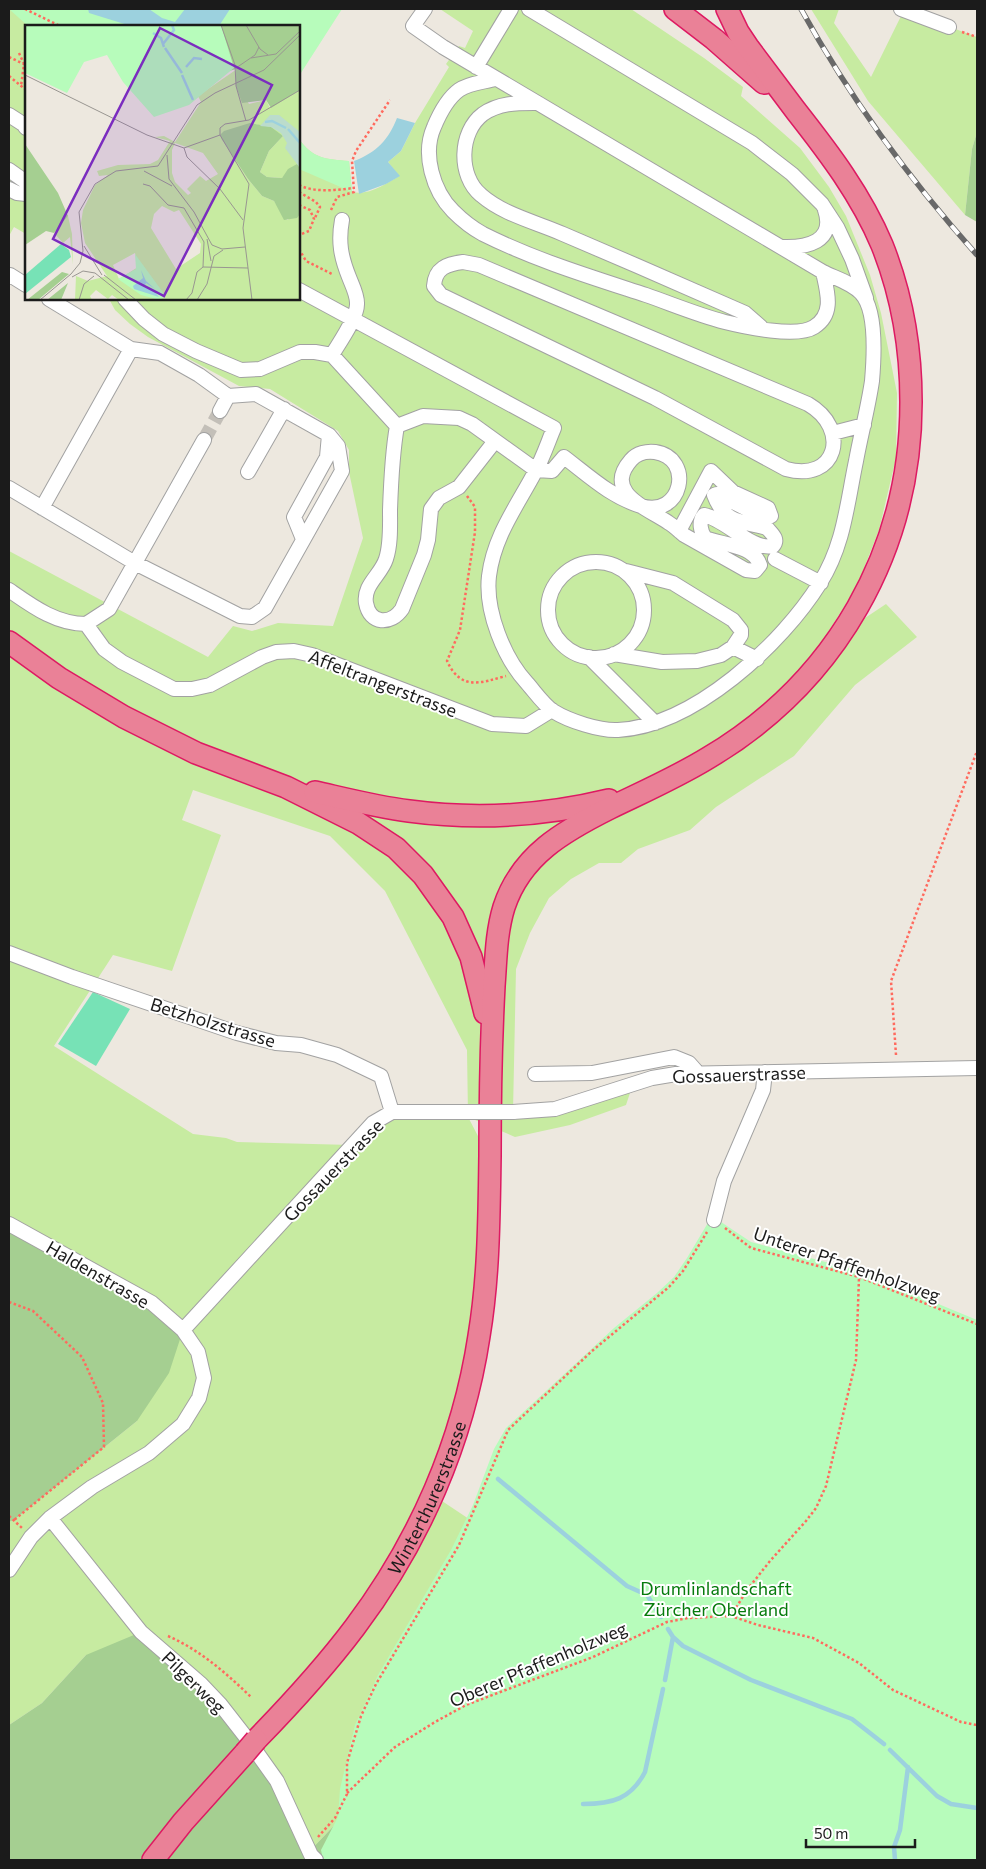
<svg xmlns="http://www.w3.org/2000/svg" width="986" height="1869" font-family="Commissioner,sans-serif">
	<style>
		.grass { fill: #c7eba1; fill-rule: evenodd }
		.forest { fill: #a5cf91 }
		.park { fill: #b7fcbb }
		.pitch { fill: #77e2b6 }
		.water { fill: #9cd1de }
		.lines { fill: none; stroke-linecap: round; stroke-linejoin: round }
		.stream { stroke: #9cd1de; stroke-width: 4.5 }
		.minor-tunnel { stroke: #c3bfb8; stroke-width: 14; stroke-dasharray: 14 7; stroke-linecap: butt }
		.minor-casing { stroke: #a2a2a2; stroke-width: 16 }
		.highway-casing { stroke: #dd1a62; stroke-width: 24 }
		.path { stroke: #ff6a5e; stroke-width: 2.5; stroke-dasharray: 2.5 2.5; stroke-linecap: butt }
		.minor { stroke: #fff; stroke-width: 14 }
		.highway { stroke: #ea8197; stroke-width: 21 }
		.rail-casing { stroke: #696969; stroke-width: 5.5 }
		.rail { stroke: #fff; stroke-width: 4; stroke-dasharray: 11; stroke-linecap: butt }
		.minor-bridge-casing { stroke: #a2a2a2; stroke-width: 16; stroke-linecap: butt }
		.highway-bridge-casing { stroke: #dd1a62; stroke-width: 24; stroke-linecap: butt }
		.minor-bridge { stroke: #fff; stroke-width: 14 }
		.highway-bridge { stroke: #ea8197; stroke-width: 21 }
		.labels { text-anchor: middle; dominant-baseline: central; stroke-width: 4; stroke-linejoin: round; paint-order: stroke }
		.street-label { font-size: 18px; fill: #1b1b1b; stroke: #fff }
		.park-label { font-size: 18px; fill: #067b0c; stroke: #fff }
		.inset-river { fill: none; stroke: #9cd1de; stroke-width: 2.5 }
		.inset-road { fill: none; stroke: #999691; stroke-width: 1 }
		.view { fill: #7b2cbf; fill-opacity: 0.15; stroke: #7b2cbf; stroke-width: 2.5 }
		.inset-edge { fill: none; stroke: #1b1b1b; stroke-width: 2.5 }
	</style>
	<rect width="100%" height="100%" fill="#ede8df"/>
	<path class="grass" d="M9 9 131 26H26V234L14 227 9 236Z
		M440 9H631L704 58 743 87 741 96 800 148 829 187 846 216 870 275 881 313 897 393 896 458 879 530 857 586 817 650 886 604 917 637 855 685 794 756 716 807 690 830 638 849 621 863H599L571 879 549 898 530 933 516 969 513 1112 633 1084 626 1105 570 1125 515 1137 468 1117 479 1138 488 1256 484 1299 433 1495 475 1523 347 1812 304 1857 259 1755 86 1655 42 1703 9 1725V1522L14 1520 137 1421 9 1224V551L208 657 233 626 252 631 278 623 333 626 363 538 349 472V450L338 431 270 389 239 386 148 337 130 324 115 310 109 299H299V139C313 159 326 159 349 161L352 192C368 196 386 184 399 176L388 162 401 151 415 123 449 67 446 64 459 46 465 48 473 31ZM193 790 330 836 385 891 467 1050 468 1116 392 1112 352 1145 237 1142 226 1138 193 1134 54 1046 113 955 172 971 221 835 182 820Z
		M811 9H839L834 23 871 77 904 10 977 37V132L972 149 965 215 868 101Z"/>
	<path class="forest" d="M977 132V222L965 215 972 149Z
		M9 1224 152 1303 183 1330 169 1373 137 1421 14 1520 9 1522Z
		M141 1632 201 1684 259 1755 304 1857 347 1812 419 1860H9V1725L42 1703 86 1655Z"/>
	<path class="park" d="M9 9H342L299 76V26H28Z
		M299 139C313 159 326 159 349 161L352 192 299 169Z
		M712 1216 751 1242 859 1271 977 1320V1860H323L321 1850 338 1817 340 1789 355 1725 378 1675 451 1550 473 1505 494 1449 506 1428 614 1328 657 1293 674 1277 687 1258Z"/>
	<path class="pitch" d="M93 992 130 1009 96 1066 58 1044Z"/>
	<path class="water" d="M88 9H149L162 18 175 22 185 9H230L219 26H131L89 13Z
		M397 118 415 123 401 151 388 162 400 176 386 184 359 194 354 161C376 153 389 139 397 118Z"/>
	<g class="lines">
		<path class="stream" d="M498 1479 627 1586 647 1595 661 1617
			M668 1629 673 1637 683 1646 751 1680 852 1719 884 1744
			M665 1680 673 1637
			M890 1750 937 1796 951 1804 977 1808
			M583 1804C612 1804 631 1799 645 1772L663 1689
			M895 1860 894 1847 900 1830 908 1767"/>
		<path class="minor-tunnel" d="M204 440 220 411"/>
		<defs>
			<path id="minor" d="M529 9 752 143 792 174 822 204 837 227 852 259 866 298
				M901 9 949 27
				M476 67 511 9
				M495 79C484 82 469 83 459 90 448 98 439 115 434 127 422 154 433 191 453 211 462 220 472 228 483 234 535 260 591 277 646 295 672 304 698 315 725 322 745 327 797 338 814 327 835 314 827 291 823 272
				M534 103C516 103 499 103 483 114 459 132 458 176 481 195 504 215 536 222 563 234 624 260 684 286 745 313L761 327
				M9 115 23 124 26 128
				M9 170 26 182
				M9 189 17 193 26 194
				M782 247C806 248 836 242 825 210
				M463 262 479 265 808 404C851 429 837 483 786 469L655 398 441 295 434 286C435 268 447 264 463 262Z
				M9 277 10 275 26 285
				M299 290 554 428C548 442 543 458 535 472 517 506 494 536 489 576 485 611 504 658 527 683 535 692 543 704 553 711 569 721 600 731 618 730 694 726 782 644 820 583 844 545 847 504 856 461 861 434 868 408 872 381 874 358 877 310 861 293 852 283 835 278 823 272L443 47 413 26 425 9
				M125 299 144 319 163 334 196 351 241 370 260 369 300 352H315L332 355 397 426
				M332 355C339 343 358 317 357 303 357 294 352 285 349 277 341 257 338 242 342 220
				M220 411 228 396
				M833 433 864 425
				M495 441 459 487 439 498 431 509 428 540 424 555 402 609C391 625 370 625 366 603 363 585 381 575 386 559 391 544 390 525 390 510 391 481 392 454 397 426L423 416 459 418 472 424 536 470 552 471 564 457C589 476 611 497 641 506 682 519 695 458 655 452 647 451 637 453 631 460 602 493 649 509 669 523 674 526 679 531 684 535L746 570 755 571 760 565C754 545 722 545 705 538 701 532 698 522 704 515 725 519 752 551 773 546 779 539 772 534 767 528 742 521 725 524 714 495L717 494 765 518 771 516 768 508 733 492 711 471 679 531
				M248 472 284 409
				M9 488 135 563 240 616 252 617 265 608 342 471 338 446 329 435 256 394 228 396 199 375 160 353 131 349 49 299
				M42 508 131 349
				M303 539 294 517 327 457 329 435
				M775 559 821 583
				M548 610a48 48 0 1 1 96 0a48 48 0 1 1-96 0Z
				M9 590C32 606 56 624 86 624
				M86 624 104 649 122 662 174 689H192L210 685 262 657 276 652 294 651 312 655 492 724 526 726 552 710
				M86 624 109 609 204 440
				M733 647 757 659
				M614 654 662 662 697 661 721 655 733 647 741 635V630L733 620 673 583 626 571
				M589 657 655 723
				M9 953 72 977 237 1033 276 1043 301 1045 337 1055 381 1076 392 1112
				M535 1074 592 1073 674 1057 689 1063 697 1072
				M513 1112 555 1109 652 1078 676 1074 977 1068
				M714 1220 724 1181 763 1090 765 1072
				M9 1224 152 1303 183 1330 198 1352 204 1378 199 1398 183 1424 149 1453 92 1487 50 1518 31 1537 9 1570
				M183 1330 373 1123 392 1112H444
				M50 1518 141 1632 201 1684 220 1704 245 1736 277 1781 311 1855 316 1860"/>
			<g id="highway">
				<path d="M675 9 714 39 764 83"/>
				<path d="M9 642 59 678 124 717 196 753 286 787 358 823 396 848 423 875 453 917 471 957 485 1013"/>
				<path d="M315 792C346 799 377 807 409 811 476 820 543 816 609 800"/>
				<path id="s1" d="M256 1740C291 1704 325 1667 355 1627 419 1542 463 1442 479 1336 489 1276 489 1216 490 1156 490 1099 491 1043 494 986 496 960 496 933 504 907 521 855 564 831 610 808 643 792 677 777 708 758 836 682 911 551 911 402 911 348 902 295 882 245 861 195 829 153 796 111 780 90 764 68 748 47L738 32 727 9"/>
				<path d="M153 1860 183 1822 245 1753"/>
			</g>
		</defs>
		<use href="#minor" class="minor-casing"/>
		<use href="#highway" class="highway-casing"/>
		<path class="path" d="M25 9 60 26
			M962 32 977 37
			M19 53 24 64 21 86
			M9 57 26 65
			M9 76 26 90
			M299 185C315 193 336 190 354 188
			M299 192 316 202 320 207 315 218
			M299 205 310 210 314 219 309 231 299 235
			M331 210 337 197 354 192 352 161 356 151 390 100
			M299 249 306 261 332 274
			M467 496 475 507V532L460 630 447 661C461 691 480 683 506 676
			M896 1055 891 981 977 751
			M725 1228 751 1248 859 1277 977 1324
			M9 1302 33 1311 82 1357 103 1403 104 1447 14 1520
			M9 1516 22 1528
			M731 1616 747 1590 770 1561 806 1521 816 1508 826 1486 856 1360 859 1278
			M168 1636C200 1650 226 1673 251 1697
			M347 1793 395 1747 435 1722 466 1705 593 1657 667 1622 688 1618 731 1616 758 1625 813 1638 859 1663 893 1690 961 1722 977 1725
			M318 1837 335 1818 347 1794V1763L361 1716 376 1684 459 1545 508 1430 592 1351 669 1287 683 1271 707 1232"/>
		<use href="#minor" class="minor"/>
		<use href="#highway" class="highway"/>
		<defs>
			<path id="rail" d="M801 9C850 98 909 179 977 255"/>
		</defs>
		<use href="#rail" class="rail-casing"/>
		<use href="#rail" class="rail"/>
		<defs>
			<path id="minor-bridge" d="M444 1112H513"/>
			<path id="highway-bridge" d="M245 1753 256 1740"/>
		</defs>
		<use href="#minor-bridge" class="minor-bridge-casing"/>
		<use href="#highway-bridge" class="highway-bridge-casing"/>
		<use href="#minor-bridge" class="minor-bridge"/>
		<use href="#highway-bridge" class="highway-bridge"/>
	</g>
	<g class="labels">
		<g class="street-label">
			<text transform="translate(383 683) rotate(21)">Affeltrangerstrasse</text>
			<text transform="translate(213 1022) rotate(17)">Betzholzstrasse</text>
			<text transform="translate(739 1074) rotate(-2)">Gossauerstrasse</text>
			<text transform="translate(333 1170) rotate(-46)">Gossauerstrasse</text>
			<text transform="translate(847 1264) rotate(19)">Unterer Pfaffenholzweg</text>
			<text transform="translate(98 1274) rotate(30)">Haldenstrasse</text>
			<text stroke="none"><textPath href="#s1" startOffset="299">Winterthurerstrasse</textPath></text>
			<text transform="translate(538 1664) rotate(-23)">Oberer Pfaffenholzweg</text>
			<text transform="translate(194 1682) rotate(44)">Pilgerweg</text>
		</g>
		<g class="park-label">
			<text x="716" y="1588">Drumlinlandschaft<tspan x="716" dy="21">Zürcher Oberland</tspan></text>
		</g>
	</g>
	<g transform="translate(25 25)">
		<rect width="275" height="275" fill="#ede8df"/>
		<path d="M212 44 211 58 224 79 241 75 245 83 275 65V143L272 140 257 153 242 152 235 147 244 126 258 111 231 99 197 115 223 154 237 171 249 176 262 195 275 189V275H94L87 270 83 274 71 265 65 271 67 275H50L51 251 63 256 82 251 60 218 56 198 58 185 70 160 83 150 74 151 72 146 93 140 125 139 133 135 145 116 130 112 139 111 150 117 176 77 173 71ZM150 118 178 128 193 149 181 156 175 151 162 164 166 168 163 170 150 157 147 148V125ZM137 181 149 187 154 185 176 219 175 228 151 244 126 203 129 189ZM110 228 113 242 94 254 88 240ZM43 191 47 209 48 240 45 212 38 218 29 208Z" fill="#c7eba1" fill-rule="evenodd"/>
		<path d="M172 0H275V65L246 83 241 75 217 78 211 61V44L204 46ZM225 98 246 102 258 111 244 126 235 147 242 152 257 153 263 144 272 139 275 143V189L272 193 259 195 249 176 237 171 223 154 197 115 195 110 199 106ZM0 119 33 168 43 191 29 208 21 206 0 220ZM37 247 44 249 13 275H2ZM43 258 36 275H22Z" fill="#a5cf91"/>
		<path d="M245 90H254L275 107V143L260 123 262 118 256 108 246 102 235 101Z" fill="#bbdccc"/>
		<path d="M0 0H196L209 43 164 80 129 92 98 57 82 30 59 37 42 68 0 48ZM110 229 137 266 140 271 135 275 116 270 93 254 111 244Z" fill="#b7fcbb"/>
		<path d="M36 219 44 225 46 232 0 269V250Z" fill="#77e2b6"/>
		<path d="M116 245 121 256 130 264 121 258 119 262 129 266 134 272 109 264 108 261 118 253Z" fill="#9cd1de"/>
		<path class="inset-river" d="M128 8 136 13 139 22M138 19 149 5 147 0M140 23 157 48M161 42 169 33 177 34M157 50 168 75M240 97 247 96 261 103M263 104 275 118"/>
		<path class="inset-road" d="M196 0 210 40 211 61 221 96M221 0 235 24 243 30M226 33 251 29 275 6M211 43 230 30 234 22M0 50 122 110 159 123 195 110M195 110 224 159 218 203 227 275M195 110V103L200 99 224 95 275 65M159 123 162 132 195 164 218 195M142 130 144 154 169 187 187 220 197 224 220 222M119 146 147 161M118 159 125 161 143 180 159 183 179 217 178 242M182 214 186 236M59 221 77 250M79 250 111 275M47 252 58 246 70 248 104 275M15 275 46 249 55 238 58 226 54 187 70 159 91 146 133 141 172 80 190 68 239 45 275 10M54 275 59 259 69 251M161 275 167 268 172 247 178 242 223 243M172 275 182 259 189 231 198 225"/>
		<path class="view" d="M135 3 247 60 139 271 28 214Z"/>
		<rect width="275" height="275" class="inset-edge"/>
	</g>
	<rect width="986" height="1869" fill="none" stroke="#1b1b1b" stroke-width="20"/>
	<path d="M806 1839v8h109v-8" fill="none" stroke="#1b1b1b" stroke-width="2.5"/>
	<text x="814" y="1839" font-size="15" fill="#1b1b1b" stroke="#ffffff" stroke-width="4" paint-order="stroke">50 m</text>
</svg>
